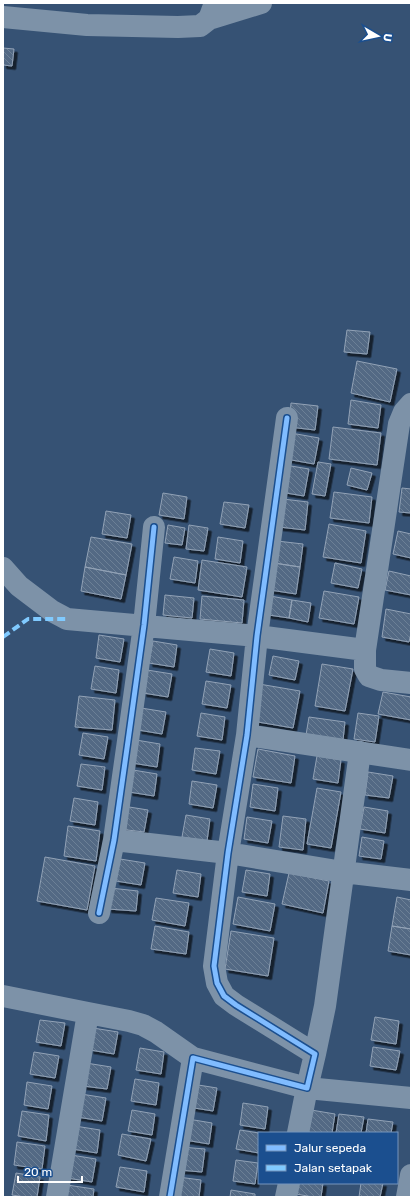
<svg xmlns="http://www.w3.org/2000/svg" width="414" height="1200" font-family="Rubik,sans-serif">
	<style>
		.building { fill: url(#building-back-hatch); stroke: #92a2b6; filter: url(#shadow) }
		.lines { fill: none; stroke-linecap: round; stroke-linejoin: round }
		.minor { stroke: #7d92a8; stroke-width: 22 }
		.quiet { stroke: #80caff; stroke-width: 4; stroke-dasharray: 8 4; stroke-linecap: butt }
		.cycleway-casing { stroke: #1b4f8f; stroke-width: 8 }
		.cycleway { stroke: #80bcff; stroke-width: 5 }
	</style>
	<defs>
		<pattern id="building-back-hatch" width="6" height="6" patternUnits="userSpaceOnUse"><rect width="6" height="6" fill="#526984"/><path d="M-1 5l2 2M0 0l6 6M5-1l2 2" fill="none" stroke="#6c8096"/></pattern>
		<filter id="shadow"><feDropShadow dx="3.5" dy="3.5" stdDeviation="0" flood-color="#0009"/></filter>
	</defs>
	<rect width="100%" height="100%" fill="#365274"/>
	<path class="building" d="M3 48 14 49 12 66 3 65Z
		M347 330 370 332 367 354 344 352Z
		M357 361 397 369 390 402 351 393Z
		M351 400 381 405 378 428 348 424Z
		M291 403 318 406 315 430 289 427Z
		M333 427 381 433 377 465 329 459Z
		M291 433 319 438 314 464 286 459Z
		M318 462 331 464 325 496 312 494Z
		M285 465 309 469 304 496 280 492Z
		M351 468 372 473 367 490 347 485Z
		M402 488 411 489V513L399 512Z
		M334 492 372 497 369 523 330 518Z
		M163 493 187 497 184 519 159 515Z
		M283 499 308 502 305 530 279 527Z
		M224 502 249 505 245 528 220 524Z
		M106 511 131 515 127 538 102 534Z
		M329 524 366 531 361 563 323 557Z
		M168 525 185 528 182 545 165 543Z
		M189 525 208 528 204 551 186 549Z
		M398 531 411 534V558L393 554Z
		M91 537 132 544 126 575 85 567Z
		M218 537 243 541 240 563 215 559Z
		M277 541 303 544 300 567 274 563Z
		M174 557 198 561 195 583 170 579Z
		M202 560 247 567 242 597 198 590Z
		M274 563 300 567 296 594 270 590Z
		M335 563 362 569 358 588 331 583Z
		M85 567 126 575 121 599 81 591Z
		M389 571 411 576V595L385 590Z
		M324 591 359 597 354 624 319 618Z
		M165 595 194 598 192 618 163 615Z
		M265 595 292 600 289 618 262 614Z
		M202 596 244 600 242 623 200 619Z
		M292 600 311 603 308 622 289 618Z
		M386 609 411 614V633L409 642 382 637Z
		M99 635 124 639 120 662 96 658Z
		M153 641 177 645 174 667 149 663Z
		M210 649 234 653 231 676 206 672Z
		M273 656 299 661 295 680 269 675Z
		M322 664 353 669 345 711 315 706Z
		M95 666 119 670 116 693 91 689Z
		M147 670 172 674 168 697 143 693Z
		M206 681 231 685 227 708 202 704Z
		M259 684 300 691 293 728 252 721Z
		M383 692 411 697V720L378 714Z
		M79 696 115 700 112 730 75 727Z
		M141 708 166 712 162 734 138 730Z
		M201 713 225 717 222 740 197 736Z
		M358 713 379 716 375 742 354 739Z
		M309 717 345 722 343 740 306 735Z
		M83 733 108 737 104 759 79 755Z
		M136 740 160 744 157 767 132 763Z
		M195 748 220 751 216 774 192 770Z
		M258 749 295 756 291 783 253 777Z
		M317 756 341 760 338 783 313 779Z
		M81 764 105 767 102 790 77 786Z
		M133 770 157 774 154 796 129 792Z
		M368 772 393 776 389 798 365 795Z
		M192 781 217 785 213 808 189 804Z
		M253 784 278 788 275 811 250 807Z
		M317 788 341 792 331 848 307 844Z
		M74 798 98 802 95 825 70 821Z
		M123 806 148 810 144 832 119 829Z
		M364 807 388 811 385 833 360 829Z
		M186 815 210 819 207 841 182 837Z
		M283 816 306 819 303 850 279 847Z
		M247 817 272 821 268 843 244 839Z
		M68 826 100 831 96 861 64 856Z
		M362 837 384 841 381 859 359 856Z
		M45 857 95 866 87 910 37 901Z
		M120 859 145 863 141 885 116 881Z
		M177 870 201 874 198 897 173 893Z
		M246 870 270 874 267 896 242 892Z
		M289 873 329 881 323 913 282 904Z
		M110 888 138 891 136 911 108 909Z
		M238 897 275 904 270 931 233 924Z
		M397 897 411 900V929L392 926Z
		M156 898 189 903 185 926 152 920Z
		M155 926 189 932 186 954 151 949Z
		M392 926 411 929V955L388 951Z
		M231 931 274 938 268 976 225 969Z
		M375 1017 399 1021 396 1044 371 1040Z
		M40 1020 65 1023 61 1046 36 1042Z
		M93 1028 118 1032 114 1054 90 1050Z
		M373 1047 400 1051 396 1070 370 1066Z
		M140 1048 164 1052 161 1074 136 1070Z
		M34 1052 59 1056 55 1078 30 1074Z
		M86 1063 111 1067 107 1089 83 1086Z
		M135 1079 159 1083 156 1105 131 1101Z
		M27 1082 52 1086 48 1109 24 1105Z
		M192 1084 217 1088 213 1111 188 1107Z
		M81 1094 106 1098 102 1121 77 1117Z
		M243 1103 268 1107 265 1129 240 1125Z
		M132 1110 155 1114 152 1135 128 1131Z
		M311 1110 335 1114 332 1133H307Z
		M22 1111 49 1115 46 1141 18 1136Z
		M339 1114 364 1117 361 1133H336Z
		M188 1119 212 1123 209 1144 185 1140Z
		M368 1119 393 1122 391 1133H366Z
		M75 1126 100 1130 97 1153 72 1149Z
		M240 1130 259 1133V1153L236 1149Z
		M122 1134 151 1139 146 1161 118 1155Z
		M17 1142 45 1146 42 1169 14 1165Z
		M181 1147 205 1149 202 1172 179 1170Z
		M71 1155 96 1159 92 1182 67 1178Z
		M236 1160 258 1163 255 1184 233 1181Z
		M120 1167 147 1171 144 1192 116 1187Z
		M16 1173 40 1177 37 1197H25L12 1195Z
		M178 1177 201 1180 199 1197H175Z
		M298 1183H323L321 1197H313L296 1194Z
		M361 1183H383L380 1197H359Z
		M67 1185 94 1189 93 1197H65Z
		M231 1190 255 1194V1197H230Z"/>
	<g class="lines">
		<path class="minor" d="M3 17 87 25 178 27 200 26 209 19 215 3
			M209 19 261 3
			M411 404 404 412 399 424 365 650V669L369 676 381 680 411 683
			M3 568 19 586 52 611 67 619 257 636 365 650
			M247 735 411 760
			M114 840 228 853 343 872 411 880
			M99 913 114 840 128 741 144 625 154 527
			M3 996 88 1013 129 1021 143 1025 156 1032 193 1058
			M315 1054 325 1006 360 752
			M298 1133 307 1088 411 1098
			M57 1197 88 1013
			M170 1197 193 1058 307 1088 315 1054 236 1005 224 996 217 983 214 966 228 853 247 735 257 636 287 418
			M286 1197 289 1183
			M407 1197 411 1175"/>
		<path class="quiet" d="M3 637 28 619H67"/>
		<defs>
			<path id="cycleway" d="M99 913 114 840 128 741 144 625 154 527
				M170 1197 193 1058 307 1088 315 1054 236 1005 224 996 217 983 214 966 228 853 247 735 257 636 287 418"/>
		</defs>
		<use href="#cycleway" class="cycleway-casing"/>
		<use href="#cycleway" class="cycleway"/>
	</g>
	<rect width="414" height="1200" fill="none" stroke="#ffffff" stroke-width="8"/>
	<rect x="258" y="1132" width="140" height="52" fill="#1b4f8f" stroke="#7695bc"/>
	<rect x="266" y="1145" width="20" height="6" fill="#80bcff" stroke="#7695bc"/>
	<text x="294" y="1152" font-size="12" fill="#ffffff">Jalur sepeda</text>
	<rect x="266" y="1165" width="20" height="6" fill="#80caff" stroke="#7695bc"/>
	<text x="294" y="1172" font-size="12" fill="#ffffff">Jalan setapak</text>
	<g transform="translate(378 36) rotate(99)" stroke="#1b4f8f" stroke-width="3" paint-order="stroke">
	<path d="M0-3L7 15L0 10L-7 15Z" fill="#ffffff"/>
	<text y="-6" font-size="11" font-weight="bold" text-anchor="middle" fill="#ffffff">U</text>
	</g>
	<path d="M18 1176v6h64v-6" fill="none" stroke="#ffffff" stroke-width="2"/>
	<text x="24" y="1176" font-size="12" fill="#ffffff" stroke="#1b4f8f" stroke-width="3" paint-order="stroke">20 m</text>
</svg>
